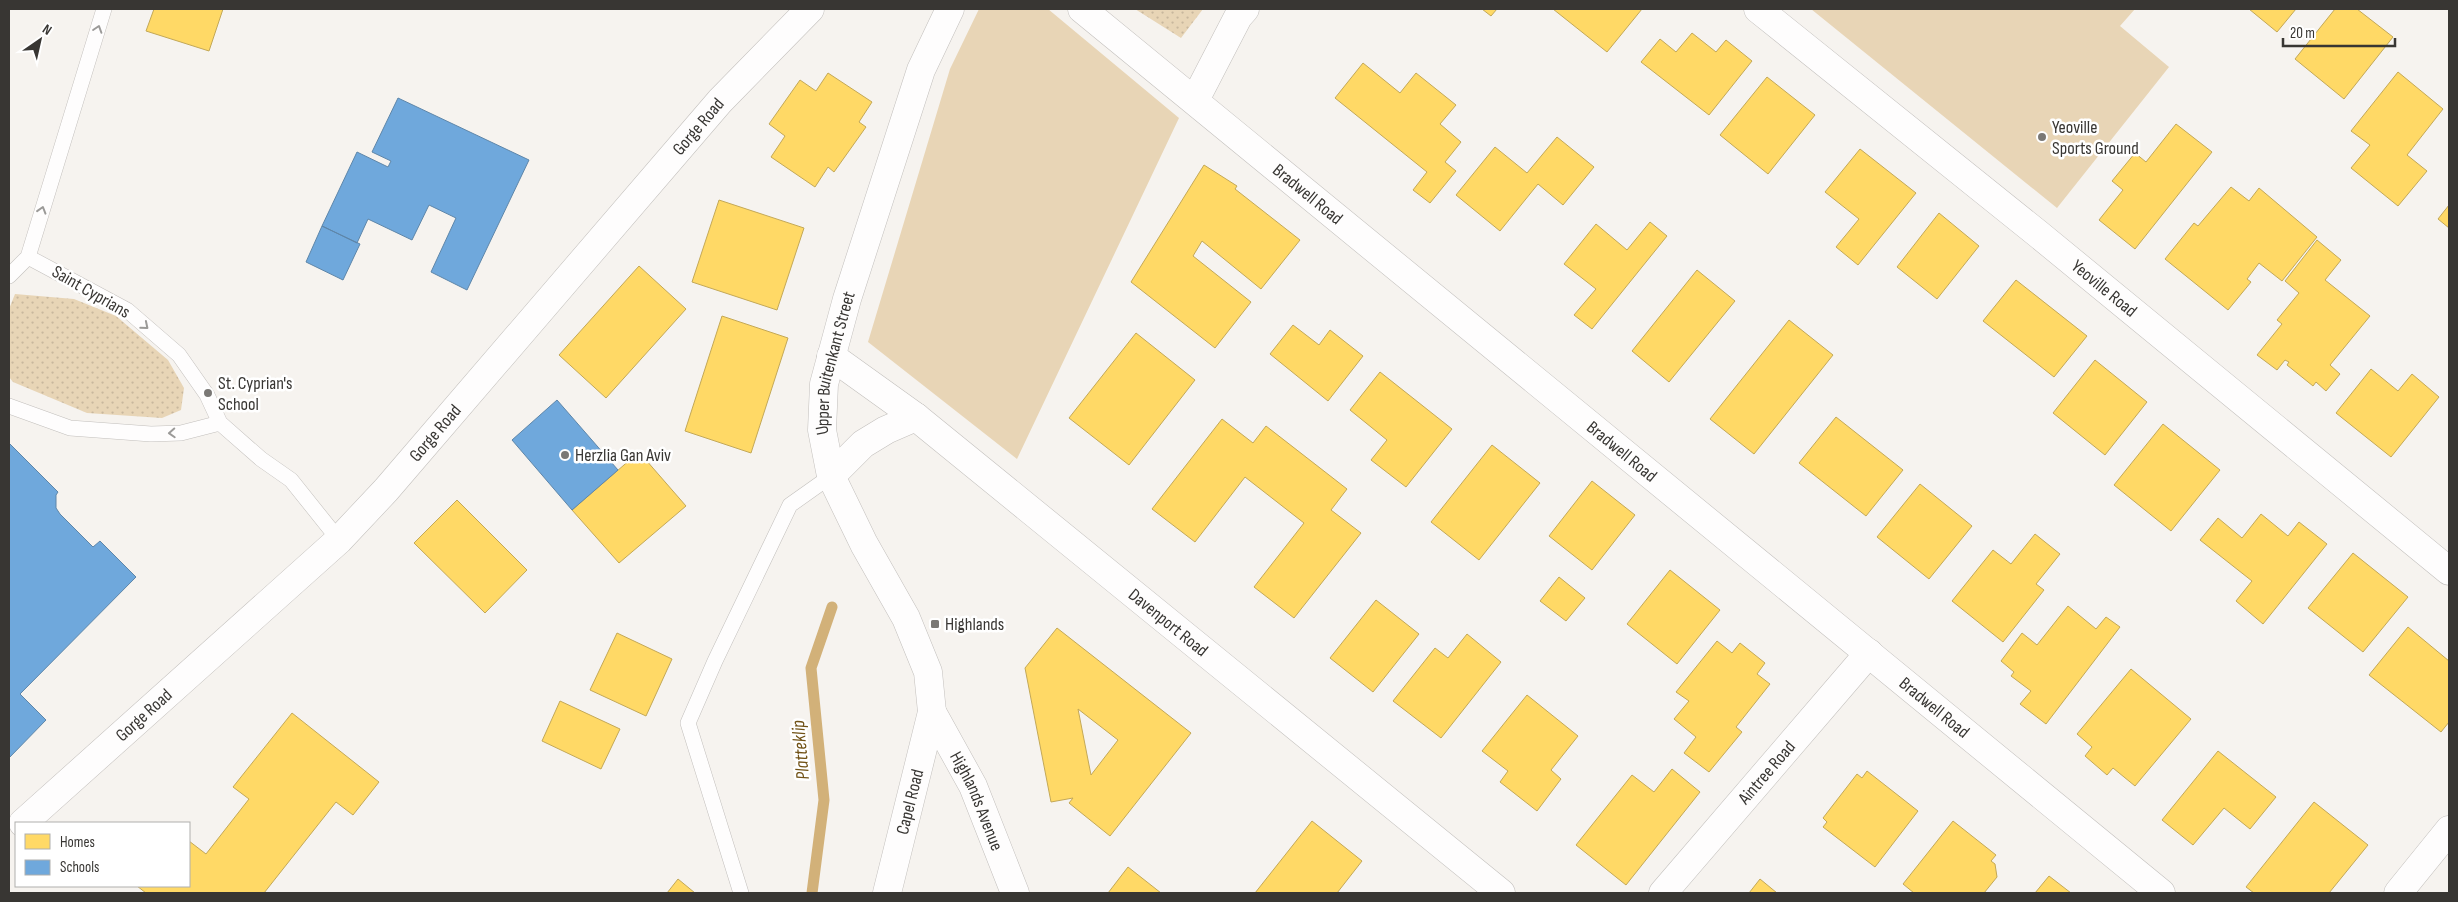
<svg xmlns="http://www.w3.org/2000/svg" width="2458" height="902" font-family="'Sofia Sans Condensed',sans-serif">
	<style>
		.grass { fill: url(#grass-dots) }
		.park { fill: #e8d5b6 }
		.homes { fill: #ffd966; stroke: #c3a857; fill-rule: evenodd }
		.schools { fill: #6fa8dc; stroke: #5e86a9 }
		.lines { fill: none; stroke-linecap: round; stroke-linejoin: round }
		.stream { stroke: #d2b179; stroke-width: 11 }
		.service-casing { stroke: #c2bfbc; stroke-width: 16 }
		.minor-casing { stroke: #c2bfbc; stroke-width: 29 }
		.tertiary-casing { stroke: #c2bfbc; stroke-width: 29 }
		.service { stroke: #fefdfd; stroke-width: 15 }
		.minor { stroke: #fefdfd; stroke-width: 28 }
		.tertiary { stroke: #fefdfd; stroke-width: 28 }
		.oneway { stroke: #9b9a98 }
		.poi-dot { fill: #7a7875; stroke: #fff; stroke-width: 2 }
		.labels { text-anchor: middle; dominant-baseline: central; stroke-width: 5; stroke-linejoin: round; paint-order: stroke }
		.street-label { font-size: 18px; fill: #383633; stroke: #fff }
		.poi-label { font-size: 18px; fill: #383633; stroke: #fff; text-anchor: start }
		.water-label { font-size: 19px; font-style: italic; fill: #705115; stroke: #fff }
	</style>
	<defs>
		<pattern id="grass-dots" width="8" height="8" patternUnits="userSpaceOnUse" patternTransform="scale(1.25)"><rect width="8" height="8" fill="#e8d5b6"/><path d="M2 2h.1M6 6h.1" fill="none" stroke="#c8b79d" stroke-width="1.8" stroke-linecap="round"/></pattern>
	</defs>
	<rect width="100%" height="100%" fill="#f6f3ef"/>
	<path class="grass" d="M1135 9H1203L1181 38Z
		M15 294 74 299 116 316 168 360 184 388 181 410 162 418 87 413 13 382 9 377V309Z"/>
	<path class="park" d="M979 9H1048L1179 118 1017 459 868 342 950 69Z
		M1811 9H2135L2120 26 2169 67 2057 208Z"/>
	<path class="homes" d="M154 9H223L209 51 146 31Z
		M1482 9H1497L1491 16Z
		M1553 9H1642L1607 52Z
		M2249 9H2296L2277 32Z
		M2335 9H2357L2393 37 2344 99 2295 59Z
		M1692 33 1716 52 1726 40 1752 61 1709 115 1641 62 1660 39 1676 52Z
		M1363 63 1400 93 1416 73 1456 105 1440 124 1461 142 1445 162 1456 171 1430 203 1413 190 1427 172 1335 98Z
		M2398 72 2443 109 2407 155 2427 171 2398 206 2351 168 2370 145 2351 131Z
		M828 73 872 102 859 122 866 127 834 172 828 167 815 187 771 157 785 136 769 124 800 80 816 91Z
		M1767 77 1815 115 1768 174 1720 135Z
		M2176 124 2212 152 2135 249 2099 220 2123 190 2112 181 2135 153 2146 162Z
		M1557 137 1594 167 1563 205 1538 184 1500 231 1456 195 1495 147 1527 173Z
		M1860 149 1916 193 1858 265 1836 247 1859 219 1825 192Z
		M1204 165 1237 186 1235 189 1300 240 1261 289 1202 241 1193 256 1251 302 1215 348 1131 282Z
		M2231 187 2249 201 2259 188 2317 237 2282 281 2259 263 2247 279 2251 282 2228 310 2165 259 2194 223 2198 226Z
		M719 200 804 228 777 310 692 282Z
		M2449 205V228L2438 219Z
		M1939 213 1979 246 1937 299 1897 267Z
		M1650 222 1667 236 1592 329 1574 315 1596 289 1564 264 1596 224 1627 250Z
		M2317 240 2341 260 2325 280 2370 316 2330 365 2340 374 2326 391 2316 382 2313 386 2287 365 2289 362 2285 360 2277 370 2257 355 2282 324 2277 320 2299 293 2285 281Z
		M639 266 686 309 606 398 559 355Z
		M1697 270 1735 301 1669 382 1632 351Z
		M2016 280 2087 336 2054 377 1983 321Z
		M722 316 788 338 751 453 685 431Z
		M1789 320 1833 355 1754 454 1710 419Z
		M1293 325 1319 345 1330 330 1363 356 1328 401 1270 354Z
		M1136 333 1195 380 1129 465 1069 418Z
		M2095 360 2147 402 2105 455 2053 413Z
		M2371 369 2398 391 2412 374 2439 397 2391 457 2336 413Z
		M1380 372 1452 429 1406 487 1371 460 1387 440 1350 410Z
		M1836 417 1903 470 1866 516 1799 463Z
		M1222 419 1253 443 1266 426 1347 489 1331 510 1361 533 1294 618 1254 587 1304 523 1245 477 1195 542 1152 509Z
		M2163 424 2220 470 2171 531 2114 485Z
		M1492 445 1540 483 1479 560 1431 522Z
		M639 452 686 506 619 563 572 510Z
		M1592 481 1635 515 1592 570 1549 536Z
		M1920 484 1972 526 1929 579 1877 537Z
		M457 500 527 570 485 613 414 543Z
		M2261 514 2288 536 2299 522 2327 544 2263 624 2236 601 2252 581 2200 540 2218 518 2242 538Z
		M2035 534 2060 554 2036 584 2044 590 2003 642 1952 601 1993 550 2011 564Z
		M2353 553 2408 597 2363 652 2308 608Z
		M1670 570 1720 610 1677 664 1627 624Z
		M1559 577 1585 598 1566 621 1540 601Z
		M1376 600 1419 634 1373 692 1330 658Z
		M2068 606 2096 629 2106 617 2120 627 2046 724 2020 704 2031 691 2011 676 2014 672 2001 661 2022 633 2037 645Z
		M2408 627 2449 661V722L2441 732 2369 675Z
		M1057 628 1191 733 1110 836 1069 803 1073 798 1051 802 1025 668ZM1078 709 1118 740 1091 775Z
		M617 633 672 659 646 716 590 690Z
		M1467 634 1501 662 1441 738 1393 701 1435 648 1448 658Z
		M1717 641 1732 653 1740 643 1765 663 1757 674 1770 684 1736 727 1742 732 1709 772 1684 753 1696 737 1674 719 1689 701 1676 692Z
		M2131 669 2191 719 2135 786 2113 768 2107 775 2085 756 2092 747 2077 734Z
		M1527 695 1578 736 1551 770 1561 779 1537 811 1500 782 1508 771 1482 751Z
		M560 701 620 729 601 769 542 741Z
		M292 713 379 782 353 815 336 802 264 893H146L137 886H189V841L206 854 249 799 233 787Z
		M2218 751 2276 797 2250 829 2224 808 2193 845 2162 820Z
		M1672 769 1700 792 1626 885 1576 845 1632 775 1654 792Z
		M1867 771 1918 811 1875 867 1823 827 1827 822 1823 818 1857 774 1862 778Z
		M2314 802 2368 845 2329 893H2254L2246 887Z
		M1312 821 1362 861 1337 893H1255Z
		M1953 821 1996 855 1991 861 1995 864 1997 877 1984 893H1914L1903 884Z
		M1128 867 1161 893H1108Z
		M2049 876 2071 893H2035Z
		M678 879 695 893H667Z
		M1760 879 1777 893H1749Z"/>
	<path class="schools" d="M398 98 529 160 467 290 431 272 456 218 429 205 412 240 368 219 357 243 322 226 357 152 388 167 391 161 372 152Z
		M322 226 360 244 343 280 306 262Z
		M557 400 618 470 572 510 512 440Z
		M9 443 58 492 56 495V508L60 514 93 547 100 541 136 577 20 694 46 720 9 758Z"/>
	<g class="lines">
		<path class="stream" d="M812 893 824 800 811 668 832 607"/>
		<defs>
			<path id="service" d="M28 257 127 310 179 355 207 395 220 423 261 459 291 480 339 540
				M9 276 28 257 104 9
				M9 406 70 428 151 434 181 433 220 423
				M741 893 688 723 715 661 790 505 831 476"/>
			<g id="minor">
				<path id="s1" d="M1082 9 2161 893"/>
				<path id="s2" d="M1758 9 2037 233 2449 571"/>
				<path d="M1195 100 1238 17 1245 9"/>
				<path id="s3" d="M831 356 916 417 1501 893"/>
				<path d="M831 476 863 444 886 430 916 417"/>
				<path id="s4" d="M932 712 973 786 1015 893"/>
				<path id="s5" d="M23 823 339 540 386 490 720 101 810 9"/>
				<path id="s6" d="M1663 893 1869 653"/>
				<path d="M2398 893 2449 830"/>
			</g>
			<g id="tertiary">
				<path id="s7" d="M887 893 932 712 928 672 906 618 864 544 831 476 822 430 824 384 847 299 921 70 950 9"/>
			</g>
		</defs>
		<use href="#service" class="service-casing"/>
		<use href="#minor" class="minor-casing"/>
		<use href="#tertiary" class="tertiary-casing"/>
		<use href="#service" class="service"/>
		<use href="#minor" class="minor"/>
		<use href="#tertiary" class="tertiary"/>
	</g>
	<defs><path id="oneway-chevron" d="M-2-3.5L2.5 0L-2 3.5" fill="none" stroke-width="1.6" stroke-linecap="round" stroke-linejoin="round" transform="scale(1.25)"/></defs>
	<g class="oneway">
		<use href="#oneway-chevron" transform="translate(98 29) rotate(-72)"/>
		<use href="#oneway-chevron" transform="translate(42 210) rotate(-73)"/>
		<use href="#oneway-chevron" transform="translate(145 326) rotate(40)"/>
		<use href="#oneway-chevron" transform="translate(172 433) rotate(177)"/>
	</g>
	<g class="poi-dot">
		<circle cx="2042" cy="137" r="5"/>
		<circle cx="208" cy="393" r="5"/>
		<circle cx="565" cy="455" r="5"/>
		<rect x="930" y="619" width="10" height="10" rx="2.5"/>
	</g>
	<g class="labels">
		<g class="street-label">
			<text stroke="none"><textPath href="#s5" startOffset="972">Gorge Road</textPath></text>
			<text stroke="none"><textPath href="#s1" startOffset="292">Bradwell Road</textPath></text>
			<text stroke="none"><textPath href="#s2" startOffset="445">Yeoville Road</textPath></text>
			<text transform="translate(91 292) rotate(30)">Saint Cyprians</text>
			<text stroke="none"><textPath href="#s7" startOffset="561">Upper Buitenkant Street</textPath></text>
			<text stroke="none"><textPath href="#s5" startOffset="568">Gorge Road</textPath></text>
			<text stroke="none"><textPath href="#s1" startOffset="698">Bradwell Road</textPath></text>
			<text stroke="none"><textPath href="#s3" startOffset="430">Davenport Road</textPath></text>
			<text stroke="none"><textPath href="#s1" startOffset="1102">Bradwell Road</textPath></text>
			<text stroke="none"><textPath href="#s5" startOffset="162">Gorge Road</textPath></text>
			<text stroke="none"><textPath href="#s6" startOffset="159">Aintree Road</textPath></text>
			<text stroke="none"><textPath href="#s4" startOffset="100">Highlands Avenue</textPath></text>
			<text stroke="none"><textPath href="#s7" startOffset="94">Capel Road</textPath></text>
		</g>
		<g class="poi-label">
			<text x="2052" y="127">Yeoville<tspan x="2052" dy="21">Sports Ground</tspan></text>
			<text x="218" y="383">St. Cyprian's<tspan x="218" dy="21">School</tspan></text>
			<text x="575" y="455">Herzlia Gan Aviv</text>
			<text x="945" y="624">Highlands</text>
		</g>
		<g class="water-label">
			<text transform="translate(801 750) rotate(-95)">Platteklip</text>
		</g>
	</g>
	<rect width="2458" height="902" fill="none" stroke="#383633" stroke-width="20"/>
	<rect x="15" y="822" width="175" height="65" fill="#ffffff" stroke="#afafad"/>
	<rect x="25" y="834" width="25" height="15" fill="#ffd966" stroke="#afafad"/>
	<text x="60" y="847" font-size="15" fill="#383633">Homes</text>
	<rect x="25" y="860" width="25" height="15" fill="#6fa8dc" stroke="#afafad"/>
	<text x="60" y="872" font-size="15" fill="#383633">Schools</text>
	<g transform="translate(40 40) rotate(34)" stroke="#ffffff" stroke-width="4" paint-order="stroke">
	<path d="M0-4L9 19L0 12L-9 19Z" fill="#383633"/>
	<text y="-8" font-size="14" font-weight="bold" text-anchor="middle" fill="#383633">N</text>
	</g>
	<path d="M2283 38v8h112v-8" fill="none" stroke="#383633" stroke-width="2.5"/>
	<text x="2290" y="38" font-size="15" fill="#383633" stroke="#ffffff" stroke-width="4" paint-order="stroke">20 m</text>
</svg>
